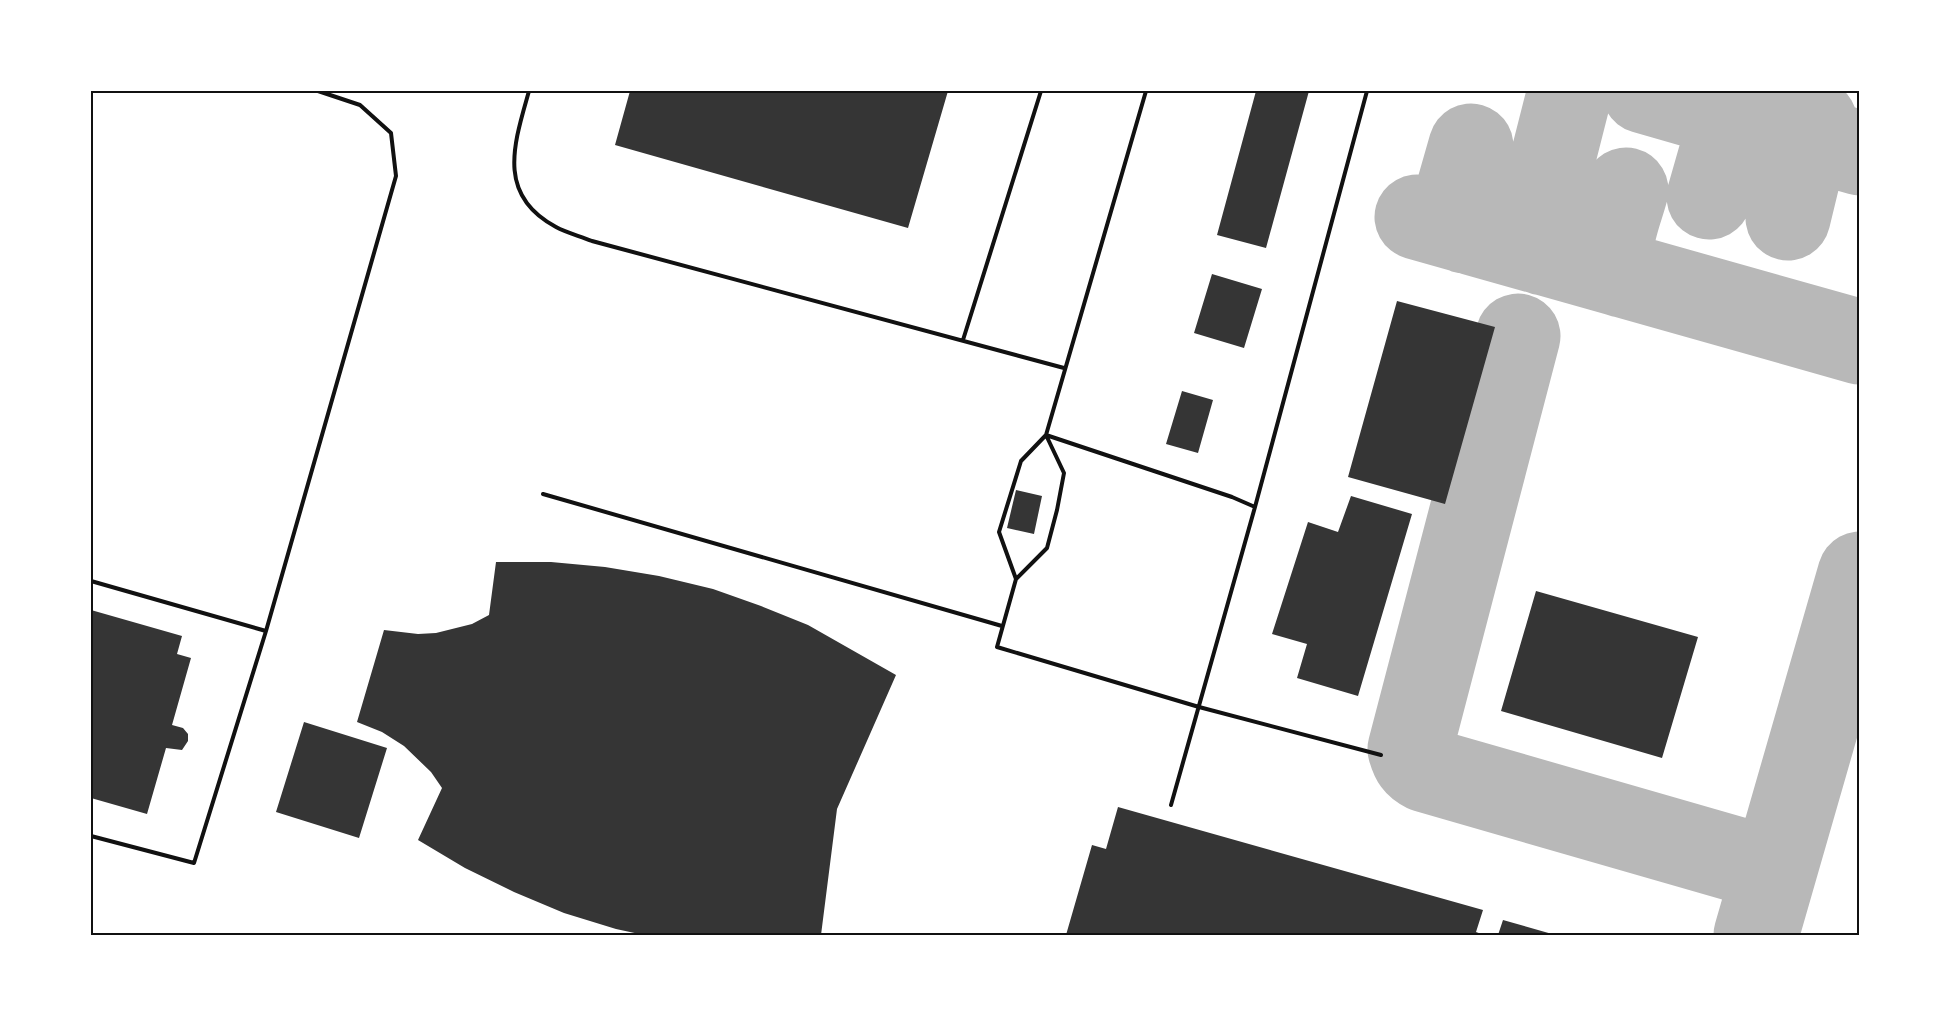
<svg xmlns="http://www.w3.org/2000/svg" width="1951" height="1026" font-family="'Roboto Condensed',sans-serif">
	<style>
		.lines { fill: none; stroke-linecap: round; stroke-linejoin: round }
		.taxiway { stroke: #b8b8b8; stroke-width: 85 }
		.building { fill: #353535 }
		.service { stroke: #111; stroke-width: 4 }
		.neatline { fill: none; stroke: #111; stroke-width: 2 }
	</style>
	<rect width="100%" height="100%" fill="#fff"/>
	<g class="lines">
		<path class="taxiway" d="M1644 91 1860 153
			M1554 154 1570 91
			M1709 197 1727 134 1720 118 1712 111
			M1417 217 1860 342
			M1788 218 1804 152 1800 142 1789 133 1798 132 1815 122
			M1465 231 1458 225 1453 209 1471 146
			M1543 253 1534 243 1532 228 1548 169
			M1622 275C1599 258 1620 214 1626 190
			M1518 336 1410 749C1413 760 1416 765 1426 770L1773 870
			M1756 935 1860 574"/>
	</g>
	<path class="building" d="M630 91H948L908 228 615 145Z
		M1256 91H1309L1266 248 1217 235Z
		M1212 274 1262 289 1244 348 1194 333Z
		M1397 301 1495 327 1445 504 1348 477Z
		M1182 391 1213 400 1198 453 1166 444Z
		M1016 490 1042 496 1034 534 1007 528Z
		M1351 496 1412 514 1358 696 1297 678 1307 644 1272 634 1308 522 1338 532Z
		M496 562H551L605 567 659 576 713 589 761 606 808 625 896 675 837 809 821 935H644L616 929 564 913 514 892 465 868 418 840 442 788 431 772 404 746 382 732 357 722 384 630 418 634 436 633 472 624 489 615Z
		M1536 591 1698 637 1662 758 1501 711Z
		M91 610 182 636 177 654 191 658 172 725 183 728 188 734V741L182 750 166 748 147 814 91 798Z
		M304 722 387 748 359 838 276 812Z
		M1118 807 1483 910 1476 932 1484 935H1066L1092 845 1106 849Z
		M1503 920 1552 934V935H1498Z"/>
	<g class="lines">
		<path class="service" d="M529 91C514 144 496 195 556 227 567 233 580 236 592 241L1064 368
			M963 340 1041 91
			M1046 435 1064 473 1057 510 1047 548 1016 579 997 647 1199 707 1381 755
			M1046 435 1232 497 1255 507
			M543 494 1002 626
			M1016 579 999 532 1021 461 1046 435 1146 91
			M91 581 266 631
			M1171 805 1255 507 1367 91
			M91 836 194 863 266 631 396 176 391 133 360 105 318 91"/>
	</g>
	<rect width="1951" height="1026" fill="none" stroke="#ffffff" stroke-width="185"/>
	<rect x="92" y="92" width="1766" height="842" class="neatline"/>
</svg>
